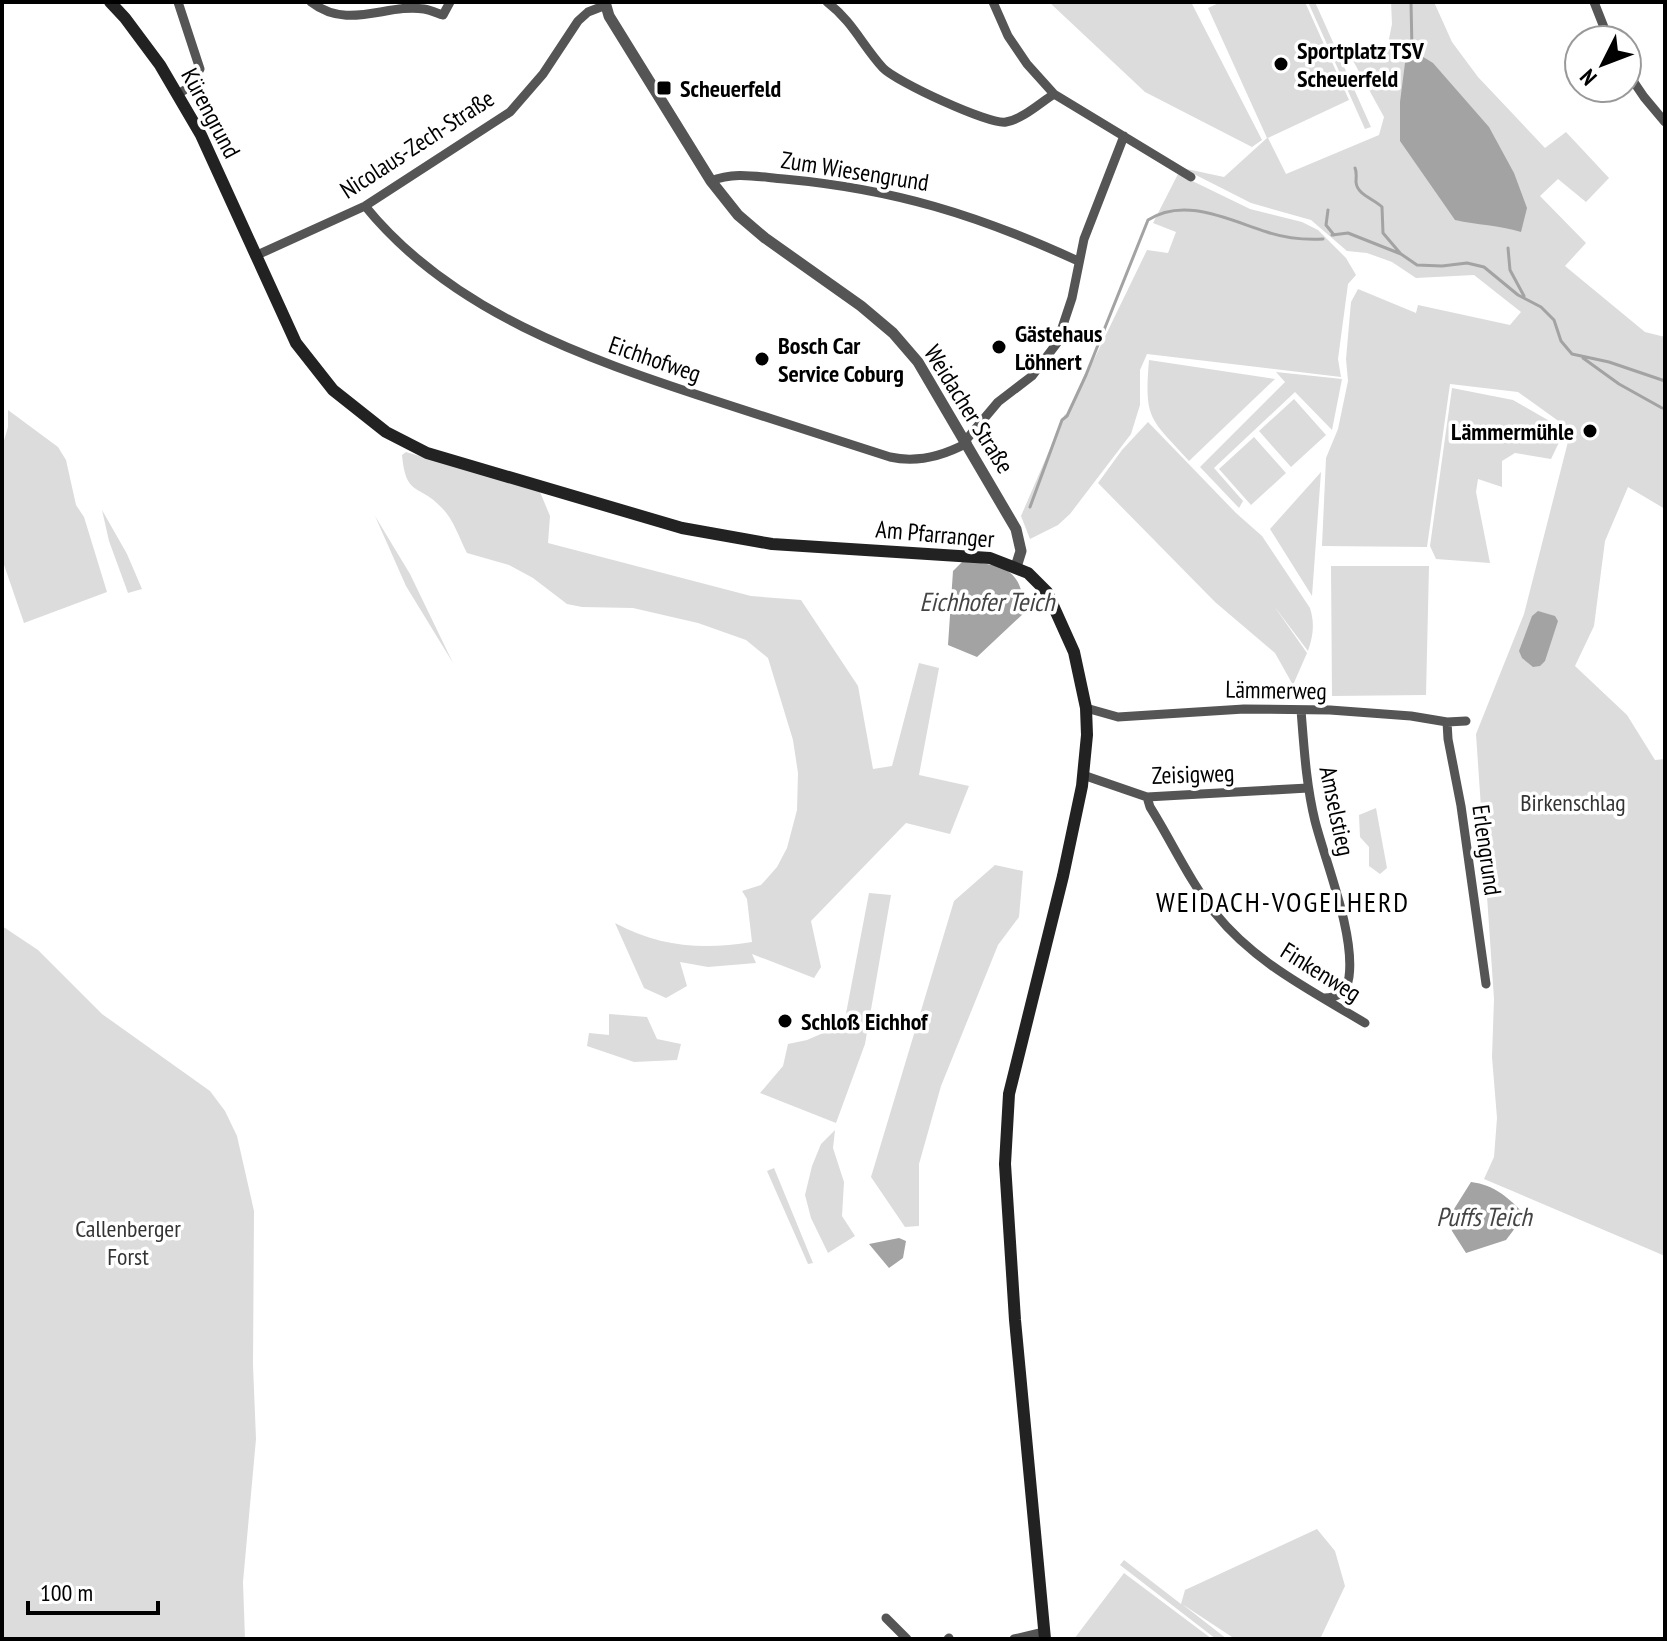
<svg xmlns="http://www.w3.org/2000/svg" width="1667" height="1641" font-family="'PT Sans Narrow',sans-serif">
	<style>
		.green { fill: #dcdcdc }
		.water { fill: #a3a3a3 }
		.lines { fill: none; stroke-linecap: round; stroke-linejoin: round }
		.stream { stroke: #a3a3a3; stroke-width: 3 }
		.minor { stroke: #555; stroke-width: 9 }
		.tertiary { stroke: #555; stroke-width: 11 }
		.secondary { stroke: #222; stroke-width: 12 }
		.poi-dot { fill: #000; stroke: #fff; stroke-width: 3 }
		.labels { text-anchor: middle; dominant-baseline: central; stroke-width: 7; stroke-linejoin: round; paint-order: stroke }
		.poi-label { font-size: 24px; font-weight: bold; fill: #000; stroke: #fff; text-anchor: start }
		.street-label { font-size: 24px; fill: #000; stroke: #fff }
		.park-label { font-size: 24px; fill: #333; stroke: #fff }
		.water-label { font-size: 26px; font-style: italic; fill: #444; stroke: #fff }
		.quarter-label { font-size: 28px; letter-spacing: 2px; fill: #000; stroke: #fff }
	</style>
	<rect width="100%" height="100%" fill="#fff"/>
	<path class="green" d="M1049 2H1191L1262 140 1252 147 1145 92Z
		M1221 2H1305L1349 100 1268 138 1286 174 1379 135 1384 117 1351 57 1388 44 1392 24 1391 2H1434L1452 42 1478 77 1545 148 1566 132 1609 178 1586 202 1558 179 1540 196 1586 243 1565 266 1645 332 1665 337V509L1628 487 1605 541 1594 626 1575 666 1627 715 1655 760 1665 759V1256L1484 1179 1494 1157 1497 1118 1492 1057 1494 999 1476 734 1524 614 1571 430 1518 392 1450 384 1427 547 1322 546 1326 458 1338 429 1348 381 1346 359 1351 302 1358 289 1416 313 1418 305 1510 325 1521 312 1474 275 1416 278 1392 262 1367 253 1347 251 1311 220 1251 203 1182 168 1224 177 1267 138 1208 8Z
		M1308 2H1315L1371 127 1365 129Z
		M1178 174 1250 209 1302 222 1318 230 1346 258 1356 275 1348 284 1338 359 1341 377 1147 354 1140 370V405L1131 434 1070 514 1058 525 1030 539 1021 516 1065 414 1067 415 1147 250 1168 253 1176 232 1153 223Z
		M1149 360 1275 379 1189 461C1150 418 1144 420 1149 360Z
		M1276 372 1342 379 1332 430 1295 392 1214 468 1243 501 1239 508 1200 467 1285 382Z
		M1452 388 1513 400 1565 430 1551 459 1515 453 1502 461V487L1478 479 1476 492 1490 563 1436 559 1430 546Z
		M1294 399 1326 435 1291 467 1259 431Z
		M8 410 58 447 66 460 76 505 84 517 107 592 24 623 2 559V447L8 427Z
		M1148 422 1236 513 1262 536 1310 608C1315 624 1313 636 1308 651L1274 606 1307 653 1293 685 1275 653 1215 602 1098 483 1122 450Z
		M1254 437 1286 473 1251 505 1219 469Z
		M406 452 540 492 550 516 548 543 751 596 801 600 858 686 873 769 892 766 919 663 939 668 919 775 969 786 950 834 906 823 811 921 821 967 814 978 752 954 756 963 708 967 680 962 687 986 666 998 644 988 615 923C660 947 702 950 752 942L747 899 742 891 761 885 777 867 787 848 797 810 798 773 793 740 768 658 746 640 698 623 633 608 582 607 567 604 533 578 509 565 467 553C459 538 454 520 442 508 419 483 406 498 402 455Z
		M1321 472 1312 596 1270 529Z
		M102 510 127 554 142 589 128 593 109 541Z
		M375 516 410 574 453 663 406 586Z
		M1331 566H1429L1426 695 1332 696Z
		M1376 808 1387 868 1380 874 1369 866V847L1360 837 1359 815Z
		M995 865 1023 871 1019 917 998 945 941 1086 919 1164V1226L905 1227 871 1177 954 901Z
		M869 893 891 895 865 1044 836 1123 760 1093 783 1066 788 1044 807 1040 844 1024Z
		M2 926 38 950 102 1014 210 1091 225 1111 237 1136 254 1211 253 1365 256 1439 243 1582 245 1639H2Z
		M609 1014 647 1017 657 1039 681 1044 677 1060 634 1062 587 1046 589 1033 609 1035Z
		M835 1130 833 1148 844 1182 842 1216 855 1236 828 1253 811 1218 805 1195 812 1166 821 1144Z
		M774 1168 813 1263 808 1264 767 1171Z
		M1317 1529 1335 1551 1345 1586 1320 1639H1235L1182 1604 1227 1639H1216L1120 1565 1124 1560 1181 1604 1185 1590Z
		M1124 1573 1212 1639H1074Z"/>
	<path class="water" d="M1412 50 1433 63 1489 127 1514 173 1527 208 1521 232C1499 225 1477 225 1455 220L1400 141V102L1405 63Z
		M963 561C1004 565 1023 568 1024 613L977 657 948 645 953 571Z
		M1538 611 1555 616 1558 621 1545 661 1540 666 1533 667 1522 658 1519 651 1532 616Z
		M1471 1182C1495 1185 1509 1198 1525 1215L1506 1240 1466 1253 1452 1231 1449 1217Z
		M899 1238 906 1241 903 1258 889 1268 869 1244Z"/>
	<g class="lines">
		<path class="stream" d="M1411 2 1412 50
			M1355 168C1357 172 1356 177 1356 182 1357 195 1374 199 1382 207L1383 233 1400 253
			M1328 210 1326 225 1334 235
			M1332 235 1348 233 1401 254 1417 265 1442 266 1467 263 1484 267 1518 295 1541 307 1554 320 1561 341 1572 354 1609 362 1665 381
			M1508 248 1510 270 1524 296
			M1583 358 1619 384 1662 408
			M1030 507 1062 420 1067 416 1086 375 1148 220C1185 196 1231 221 1267 232 1285 238 1305 240 1323 239"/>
		<path class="minor" d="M311 2C348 31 387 3 424 9 430 10 437 13 443 15L450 2
			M827 2C853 22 862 45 883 68 895 81 989 125 1006 122 1023 119 1040 103 1054 94
			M993 2 1008 36 1027 64 1054 94 1191 177
			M1594 2 1609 40
			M1627 72 1644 97 1665 122
			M178 94 191 86 200 69 178 2
			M711 181C734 171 759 177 784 179 894 189 978 215 1078 261
			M365 206C451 312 585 358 710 399 770 418 830 438 890 457 917 463 943 456 967 443
			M255 256 365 206 510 112 543 74 578 21 588 12 606 5
			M966 440 998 402 1032 376 1057 343 1072 298 1084 239 1124 136
			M1086 708 1118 717 1244 709 1330 710 1411 716 1447 722 1466 721
			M1301 710C1304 747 1306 784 1315 821 1326 864 1355 934 1349 977 1347 992 1337 998 1324 998
			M1447 722 1448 739 1461 806 1486 984
			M1083 775 1147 797 1308 788
			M1147 797 1150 807C1172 842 1190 882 1215 913 1255 963 1312 991 1365 1023
			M886 1618 907 1639
			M948 1639 949 1638
			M1014 1639 1044 1632"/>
		<path class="tertiary" d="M605 2 609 16 711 181 738 215 765 238 861 306 893 333 918 362 1016 529 1021 551 1016 567"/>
		<path class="secondary" d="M110 2 125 18 160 65 201 135 296 343 333 390 386 432 427 453 682 528 772 544 990 558 1028 573 1047 592 1074 652 1086 708 1087 735 1082 786 1063 876 1009 1094 1005 1164 1015 1320 1045 1639"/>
	</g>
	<g class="poi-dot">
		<circle cx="1281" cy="64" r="8"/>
		<rect x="656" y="80" width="16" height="16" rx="4"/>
		<circle cx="999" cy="347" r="8"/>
		<circle cx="762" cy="359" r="8"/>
		<circle cx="1590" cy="431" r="8"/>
		<circle cx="785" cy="1021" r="8"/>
	</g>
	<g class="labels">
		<g class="poi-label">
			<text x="1297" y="50">Sportplatz TSV<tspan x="1297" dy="28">Scheuerfeld</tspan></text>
			<text x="680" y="88">Scheuerfeld</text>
			<text x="1015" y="333">Gästehaus<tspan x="1015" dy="28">Löhnert</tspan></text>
			<text x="778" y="345">Bosch Car<tspan x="778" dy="28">Service Coburg</tspan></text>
			<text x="1574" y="431" text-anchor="end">Lämmermühle</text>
			<text x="801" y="1021">Schloß Eichhof</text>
		</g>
		<g class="street-label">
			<text transform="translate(211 113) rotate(62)">Kürengrund</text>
			<text transform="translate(417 144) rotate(-33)">Nicolaus-Zech-Straße</text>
			<text transform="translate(855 171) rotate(9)">Zum Wiesengrund</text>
			<text transform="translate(655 359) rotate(19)">Eichhofweg</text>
			<text transform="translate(969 409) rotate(58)">Weidacher Straße</text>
			<text transform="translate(935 534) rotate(5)">Am Pfarranger</text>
			<text transform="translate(1276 690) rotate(1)">Lämmerweg</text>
			<text transform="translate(1193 774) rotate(-2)">Zeisigweg</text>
			<text transform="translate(1337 811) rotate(78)">Amselstieg</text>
			<text transform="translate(1487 850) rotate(82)">Erlengrund</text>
			<text transform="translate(1321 972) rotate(32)">Finkenweg</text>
		</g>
		<g class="park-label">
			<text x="1573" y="802">Birkenschlag</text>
			<text x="128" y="1228">Callenberger<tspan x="128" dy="28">Forst</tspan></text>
		</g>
		<g class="water-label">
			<text x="987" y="601">Eichhofer Teich</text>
			<text x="1484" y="1216">Puffs Teich</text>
		</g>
		<g class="quarter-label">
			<text x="1283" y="901">WEIDACH-VOGELHERD</text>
		</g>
	</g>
	<rect width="1667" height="1641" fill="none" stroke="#000000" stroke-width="8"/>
	<g transform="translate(1603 64) rotate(228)"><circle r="38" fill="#ffffff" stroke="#999999" stroke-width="2"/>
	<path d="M0-6L14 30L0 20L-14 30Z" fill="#000000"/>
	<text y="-12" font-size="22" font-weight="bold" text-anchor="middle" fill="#000000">N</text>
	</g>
	<path d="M28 1601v12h130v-12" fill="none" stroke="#000000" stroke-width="4"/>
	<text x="40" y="1601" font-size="24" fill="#000000" stroke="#ffffff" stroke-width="6" paint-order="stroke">100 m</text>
</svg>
